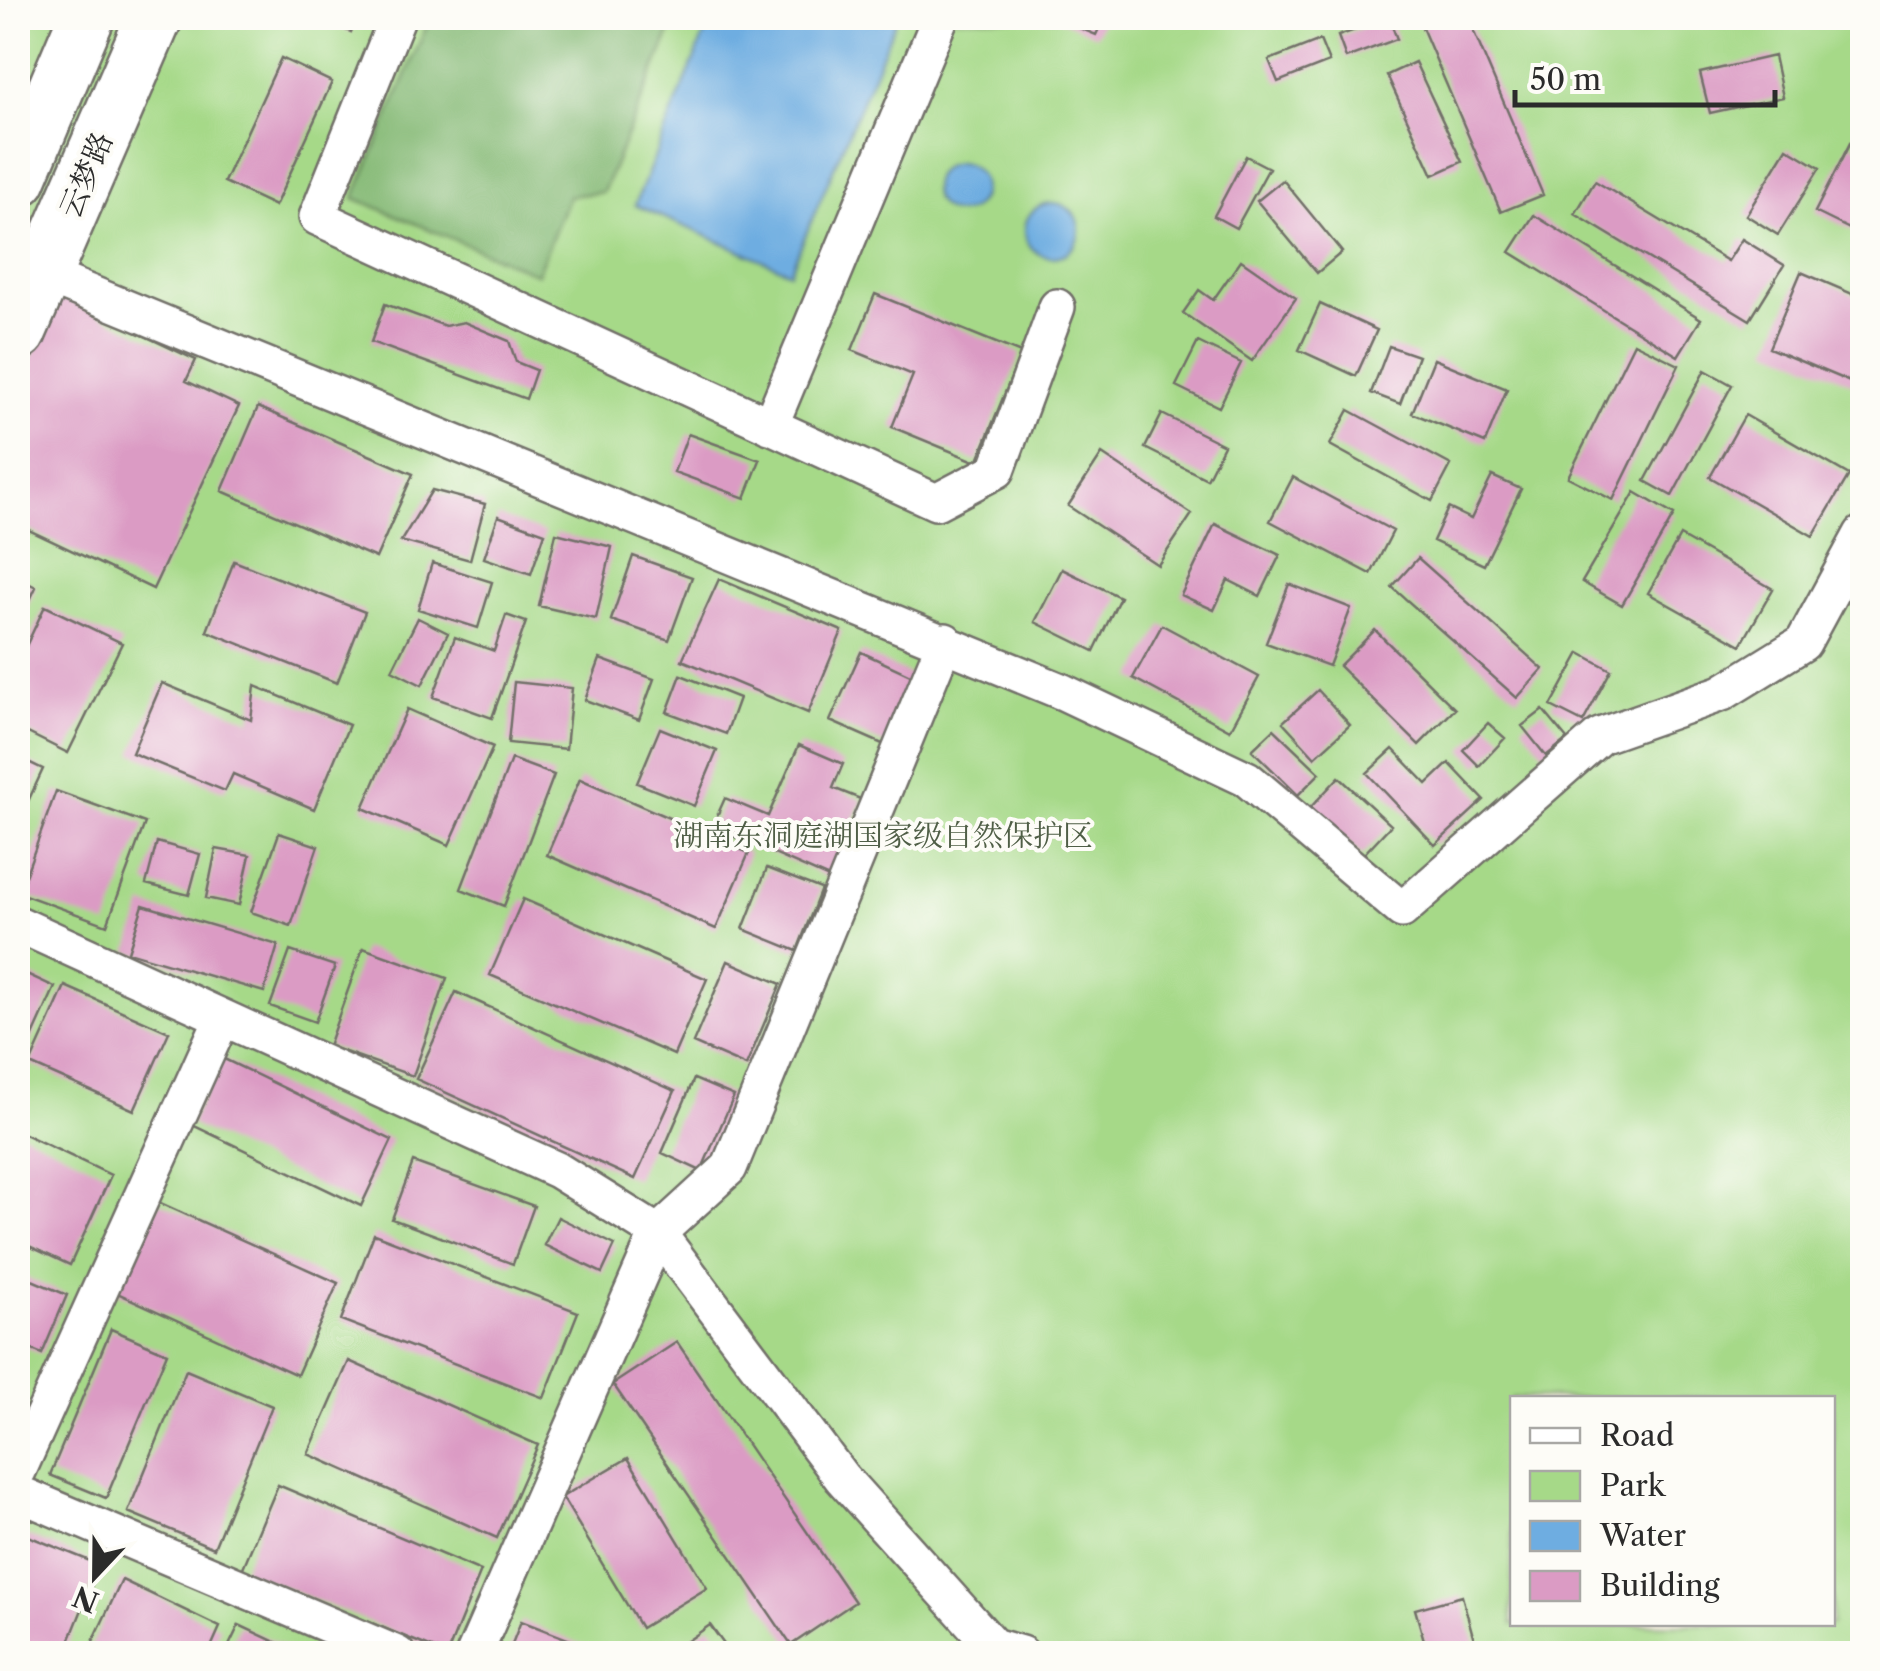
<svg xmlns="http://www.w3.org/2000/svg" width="1880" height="1671" font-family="'Libre Caslon Text','Noto Serif SC',serif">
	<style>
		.green { fill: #a6d988; stroke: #68825a; stroke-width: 2.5; fill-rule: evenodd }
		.forest { fill: #84b974; stroke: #587250; stroke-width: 2.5 }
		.water { fill: #6eade1; stroke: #4c6c86; stroke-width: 2.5 }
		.building { fill: #db9bc4 }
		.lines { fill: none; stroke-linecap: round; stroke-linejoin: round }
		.street-casing { stroke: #727069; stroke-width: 40 }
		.primary-casing { stroke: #727069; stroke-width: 60 }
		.street { stroke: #fff; stroke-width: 35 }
		.primary { stroke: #fff; stroke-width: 55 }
		.labels { text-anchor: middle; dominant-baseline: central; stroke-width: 8; stroke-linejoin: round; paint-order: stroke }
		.street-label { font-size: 30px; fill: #2b2b2b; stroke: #fdfcf7 }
		.park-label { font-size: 30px; fill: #505f47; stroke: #fdfcf7 }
	</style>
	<rect width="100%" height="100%" fill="#fdfcf7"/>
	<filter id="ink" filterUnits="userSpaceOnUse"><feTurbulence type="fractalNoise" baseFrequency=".01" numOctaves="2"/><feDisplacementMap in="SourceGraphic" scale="20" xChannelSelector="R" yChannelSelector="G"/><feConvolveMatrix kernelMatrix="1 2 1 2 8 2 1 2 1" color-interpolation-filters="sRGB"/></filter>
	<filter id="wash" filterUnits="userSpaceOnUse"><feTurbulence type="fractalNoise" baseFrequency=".0048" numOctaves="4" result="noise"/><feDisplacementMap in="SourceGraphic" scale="40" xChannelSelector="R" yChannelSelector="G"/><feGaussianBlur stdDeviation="2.25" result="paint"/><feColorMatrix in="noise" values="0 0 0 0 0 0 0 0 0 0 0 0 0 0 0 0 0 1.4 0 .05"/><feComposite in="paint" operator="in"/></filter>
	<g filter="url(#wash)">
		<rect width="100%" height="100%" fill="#f6efdd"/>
		<path class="green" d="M18 18H1862V1653H18ZM1512 1398H1832V1624H1512Z"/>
		<path class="forest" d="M430 18H676L603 192 569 196 537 274 354 198Z"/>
		<path class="water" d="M711 18H897L790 272 635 205Z
			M933 188a25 25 0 1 1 50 0a25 25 0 1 1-50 0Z
			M1025 230a27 27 0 1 1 54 0a27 27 0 1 1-54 0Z"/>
		<g id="blocks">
			<path class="building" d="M317 18H356L351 32Z
				M1055 18H1104L1096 35Z
				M1389 18 1397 39 1346 58 1338 36Z
				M1418 18H1468L1543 195 1501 212Z
				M1320 40 1329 62 1278 82 1269 60Z
				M1774 56 1783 97 1710 113 1700 73Z
				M281 58 332 82 275 206 224 182Z
				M1415 62 1462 162 1433 175 1387 75Z
				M1850 143 1862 149V235L1815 212Z
				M1787 148 1820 168 1778 235 1746 215Z
				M1246 156 1269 168 1236 228 1214 216Z
				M1283 180 1342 252 1317 273 1257 201Z
				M1595 181 1728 261 1742 239 1784 265 1750 320 1575 214Z
				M1534 215 1701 319 1678 356 1510 252Z
				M1241 260 1296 298 1252 361 1183 313 1199 290 1213 300Z
				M1801 272 1862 298V387L1769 348Z
				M875 294 1021 353 977 462 892 427 913 375 852 350Z
				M60 296 196 360 186 381 239 406 153 589 18 525V386Z
				M385 304 445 326 464 322 509 341 516 362 536 370 526 399 371 342Z
				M1320 304 1377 330 1356 376 1299 350Z
				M1198 342 1241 363 1219 407 1176 386Z
				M1634 343 1679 365 1613 500 1568 477Z
				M1389 346 1418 356 1400 404 1371 393Z
				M1434 359 1507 389 1485 443 1412 413Z
				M1705 370 1732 385 1672 496 1645 481Z
				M258 407 413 474 376 558 222 491Z
				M1349 410 1451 465 1432 501 1330 445Z
				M1162 414 1224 445 1207 479 1145 448Z
				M1745 415 1849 475 1813 536 1710 477Z
				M688 434 760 460 745 498 674 472Z
				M1102 454 1192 514 1158 565 1068 506Z
				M1492 476 1521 489 1484 565 1433 541 1448 508 1471 519Z
				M1293 477 1393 531 1371 574 1270 521Z
				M432 490 485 504 470 560 401 541Z
				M1635 492 1674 515 1622 605 1582 582Z
				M498 516 545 533 531 574 484 558Z
				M1215 524 1280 555 1260 596 1228 580 1214 610 1181 595Z
				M556 533 612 547 596 619 539 606Z
				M1680 536 1773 589 1741 645 1648 593Z
				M633 556 692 577 669 640 611 620Z
				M1418 558 1543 669 1517 698 1392 587Z
				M234 561 365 612 337 683 207 631Z
				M432 563 492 582 478 628 418 609Z
				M1062 569 1120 597 1094 651 1035 622Z
				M18 578 36 587 18 626Z
				M719 579 842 631 808 713 682 660Z
				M1289 584 1351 608 1329 666 1266 643Z
				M45 606 122 643 68 753 18 728V663Z
				M506 615 526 622 492 718 433 697 455 637 494 651Z
				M418 618 448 633 422 685 392 670Z
				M1162 625 1259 677 1230 730 1133 678Z
				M1375 630 1455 709 1419 745 1339 666Z
				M861 652 917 678 887 746 830 721Z
				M1580 653 1611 670 1583 722 1551 706Z
				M600 659 654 679 639 720 585 700Z
				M681 675 739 698 726 734 667 712Z
				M514 682 572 688 566 749 508 743Z
				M162 683 251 720 255 686 349 725 314 809 233 774 225 791 132 753Z
				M1318 690 1350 725 1315 757 1283 722Z
				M407 709 493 747 449 845 363 808Z
				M1543 710 1567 739 1546 756 1522 726Z
				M1488 723 1505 738 1479 766 1463 750Z
				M660 728 717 751 694 806 637 783Z
				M1274 729 1320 773 1298 795 1252 750Z
				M799 745 843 764 833 788 863 800 829 878 712 827 725 798 768 816Z
				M1393 749 1427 784 1449 763 1484 800 1435 845 1367 773Z
				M18 757 43 769 18 823Z
				M511 759 554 775 504 906 461 889Z
				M1339 777 1391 825 1362 856 1310 808Z
				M580 779 749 853 716 929 547 855Z
				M56 791 145 823 107 925 19 893Z
				M279 833 318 846 291 926 251 912Z
				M157 842 200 854 189 895 146 884Z
				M216 849 250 855 239 905 206 898Z
				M767 868 821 889 797 951 743 929Z
				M523 899 707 979 674 1055 490 975Z
				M143 905 278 945 264 992 128 952Z
				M363 948 447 978 413 1076 328 1046Z
				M290 951 335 966 315 1022 270 1006Z
				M728 961 781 984 746 1066 693 1043Z
				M18 970 55 987 27 1049 18 1045Z
				M65 986 169 1032 134 1110 30 1064Z
				M456 992 675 1091 635 1179 416 1079Z
				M222 1058 392 1140 361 1206 190 1124Z
				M694 1079 734 1096 701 1171 662 1153Z
				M18 1131 111 1175 70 1265 18 1241Z
				M413 1162 534 1206 513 1264 392 1219Z
				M158 1202 338 1283 297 1375 117 1293Z
				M558 1217 615 1245 602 1273 544 1245Z
				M374 1234 578 1312 544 1398 341 1320Z
				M18 1274 67 1295 42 1354 18 1344Z
				M111 1329 167 1353 106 1498 50 1475Z
				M677 1342 855 1602 791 1645 613 1384Z
				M349 1361 538 1445 497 1538 308 1454Z
				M186 1370 272 1406 214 1548 128 1512Z
				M628 1458 707 1588 641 1628 562 1497Z
				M278 1485 481 1571 447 1654 242 1570Z
				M28 1536 100 1565 64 1654H18V1561Z
				M122 1580 220 1627 208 1654H87Z
				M1462 1596 1478 1654H1428L1415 1609Z
				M521 1621 604 1653V1654H508Z
				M239 1625 301 1654H225Z
				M710 1625 731 1654H669Z"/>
		</g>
	</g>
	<g filter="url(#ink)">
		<use href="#blocks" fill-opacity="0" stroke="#727069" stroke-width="2.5"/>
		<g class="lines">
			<defs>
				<path id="street" d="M397 18 317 217 936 502 997 470 1057 307
					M43 274 1063 692 1247 779 1402 910 1600 736 1722 693 1803 643 1862 534
					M770 426 940 18
					M18 924 557 1170 658 1233 842 1478 993 1646 1021 1654
					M18 1471 222 1019
					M18 1493 397 1654
					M474 1654 658 1233 729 1168 945 641"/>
				<path id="primary" d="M18 179 86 18
					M18 332 154 18"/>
			</defs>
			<use href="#street" class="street-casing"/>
			<use href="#primary" class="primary-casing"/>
			<use href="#street" class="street"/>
			<use href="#primary" class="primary"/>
		</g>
	</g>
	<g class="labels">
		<g class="street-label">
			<text transform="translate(86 175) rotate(-67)">云梦路</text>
		</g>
		<g class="park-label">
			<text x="883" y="835">湖南东洞庭湖国家级自然保护区</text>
		</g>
	</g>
	<rect width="1880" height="1671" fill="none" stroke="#fdfcf7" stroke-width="60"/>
	<rect x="1510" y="1396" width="325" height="230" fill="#fdfcf7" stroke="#a9a8a5" stroke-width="2.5"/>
	<rect x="1530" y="1428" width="50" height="15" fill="#ffffff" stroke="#a9a8a5" stroke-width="2.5"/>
	<text x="1600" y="1446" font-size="30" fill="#2b2b2b">Road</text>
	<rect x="1530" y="1471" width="50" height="30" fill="#a6d988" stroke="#a9a8a5" stroke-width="2.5"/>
	<text x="1600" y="1496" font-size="30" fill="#2b2b2b">Park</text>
	<rect x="1530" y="1521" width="50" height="30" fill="#6eade1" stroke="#a9a8a5" stroke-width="2.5"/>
	<text x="1600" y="1546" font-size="30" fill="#2b2b2b">Water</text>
	<rect x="1530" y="1571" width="50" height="30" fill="#db9bc4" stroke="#a9a8a5" stroke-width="2.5"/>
	<text x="1600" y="1596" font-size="30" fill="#2b2b2b">Building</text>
	<g transform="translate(95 1576) rotate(202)" stroke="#fdfcf7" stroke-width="8" paint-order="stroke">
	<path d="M0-8L18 38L0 25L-18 38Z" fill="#2b2b2b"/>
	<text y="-15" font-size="28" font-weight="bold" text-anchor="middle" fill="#2b2b2b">N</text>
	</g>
	<path d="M1515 90v15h260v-15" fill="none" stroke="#2b2b2b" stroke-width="5"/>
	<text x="1530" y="90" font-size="30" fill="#2b2b2b" stroke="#fdfcf7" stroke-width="8" paint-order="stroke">50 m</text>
</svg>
